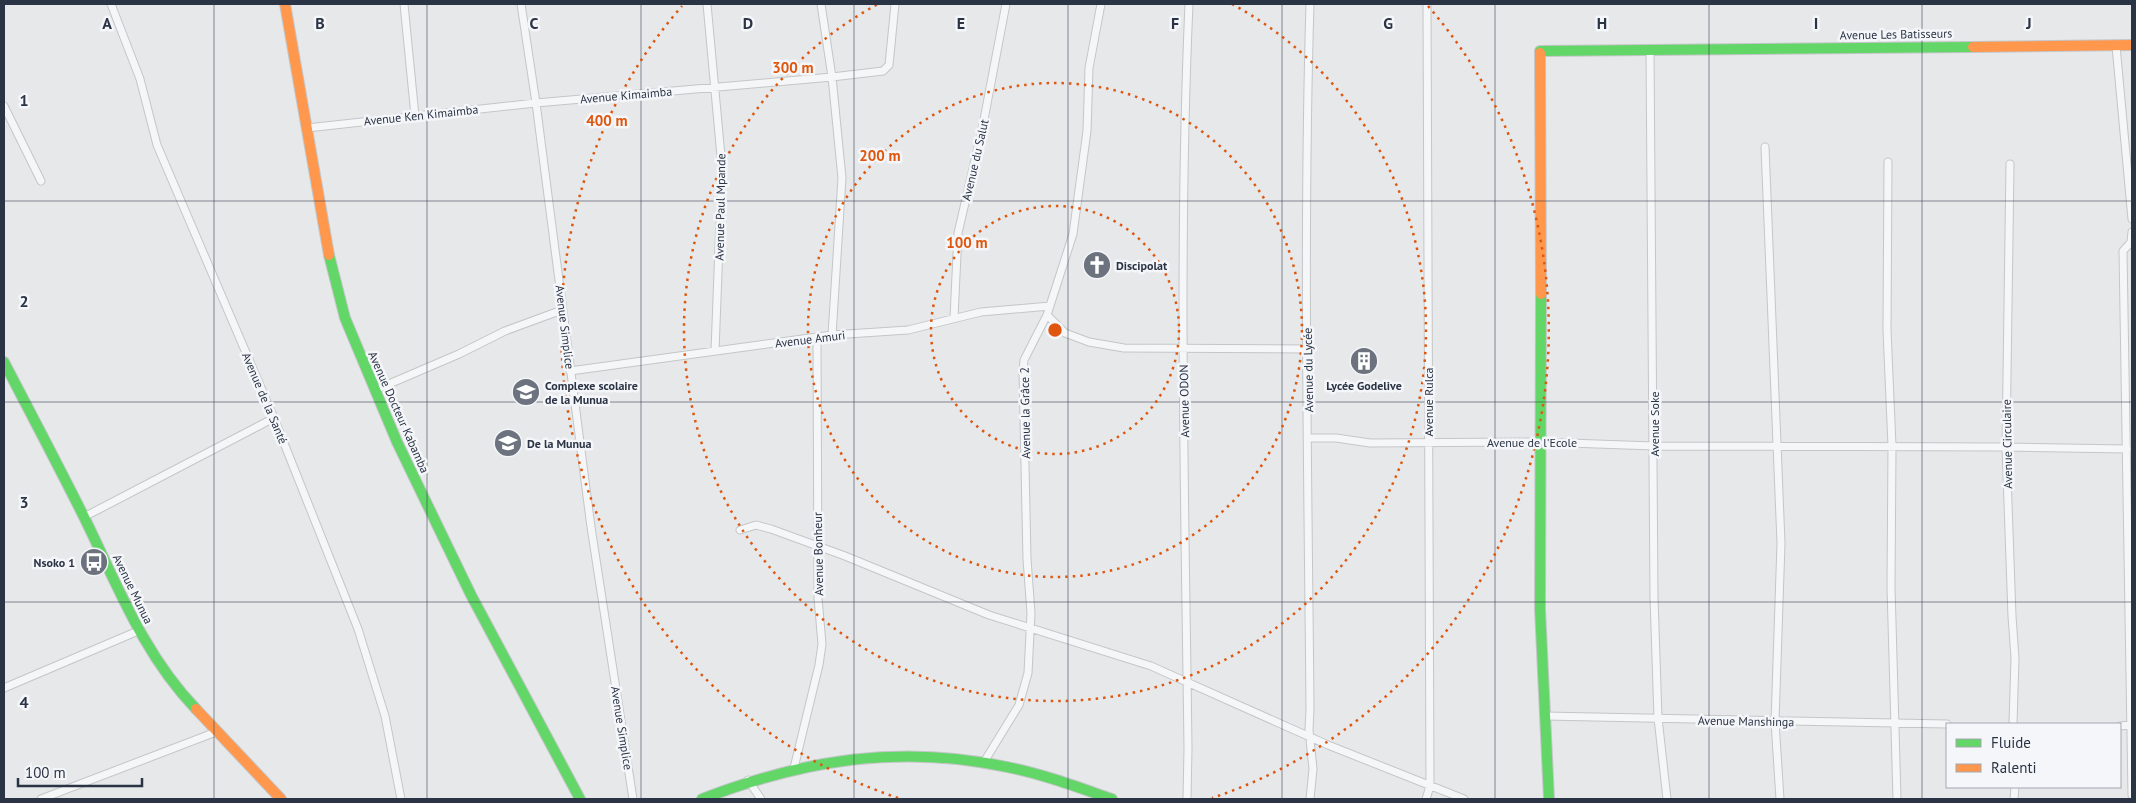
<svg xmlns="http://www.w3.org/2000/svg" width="2136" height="803" font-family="'PT Sans',sans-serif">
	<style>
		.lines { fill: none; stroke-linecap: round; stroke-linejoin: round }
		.street-casing { stroke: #c4c6c8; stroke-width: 9 }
		.fast-casing { stroke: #c4c6c8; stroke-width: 12 }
		.slow-casing { stroke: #c4c6c8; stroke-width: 12 }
		.street { stroke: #f5f6f7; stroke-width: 7 }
		.fast { stroke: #63d668; stroke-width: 10 }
		.slow { stroke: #ff974d; stroke-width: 10 }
		.grid { fill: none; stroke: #2b3445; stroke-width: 1; stroke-opacity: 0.55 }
		.ring { fill: none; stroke: #df570f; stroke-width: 2.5; stroke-dasharray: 2.5 5 }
		.labels { text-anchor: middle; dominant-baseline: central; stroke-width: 5; stroke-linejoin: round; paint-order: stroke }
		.street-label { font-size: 12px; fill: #2b3445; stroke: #f4f6f9 }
		.poi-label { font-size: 12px; font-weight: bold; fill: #2b3445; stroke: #f4f6f9; text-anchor: start }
		.grid-label { font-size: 16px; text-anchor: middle; font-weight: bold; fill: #2b3445; stroke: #f4f6f9; stroke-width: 5; stroke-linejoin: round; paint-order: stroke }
		.centre { fill: #df570f; stroke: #f4f6f9; stroke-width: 2.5 }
		.ring-label { font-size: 15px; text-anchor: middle; font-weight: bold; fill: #df570f; stroke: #f4f6f9; stroke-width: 5; stroke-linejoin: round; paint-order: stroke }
	</style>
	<rect width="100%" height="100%" fill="#e6e8ea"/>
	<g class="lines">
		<defs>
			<path id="street" d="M111 4 140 79 157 145 274 418 358 629 385 716 401 799
				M404 4 415 116
				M521 4 536 103 591 527 633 799
				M707 4 722 167 715 351
				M821 4 832 77 842 178 832 335
				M2116 46 2132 219
				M1650 49 1654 597 1658 718 1667 799
				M4 106 41 181
				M307 128 536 103 832 77 883 71 889 65 895 4
				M1765 147 1781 543 1775 722 1780 799
				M1888 162 1887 330 1892 446 1891 587 1897 799
				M2010 164 2006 447 2012 616 2015 658 2013 724
				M2132 232 2131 242 2123 251 2132 795
				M1047 315 1065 333 1089 342 1124 348 1307 349
				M954 318 958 233 982 130 1006 4
				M570 371 832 335 908 330 981 312 1050 306
				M375 390 459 354 505 331 562 310
				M1309 438H1336L1370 443 1540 442 1654 446 2006 447 2127 449
				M84 517 274 418
				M740 530 756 525 771 529 845 556 989 615 1151 666 1328 745 1464 799
				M4 688 138 631
				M1545 716 1947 724
				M2120 726 2131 725
				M984 762 1019 705 1028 673 1031 613 1027 559 1023 372 1024 360 1047 315 1073 234 1087 131 1089 68 1101 4
				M794 768 819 665 822 644 818 598 817 338
				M748 780 761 799
				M41 799 216 732
				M1187 799 1188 749C1185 501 1178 252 1189 4
				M1310 799 1313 769 1309 730 1310 709C1308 474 1303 239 1310 4
				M1426 799 1430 786 1427 4
				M2014 799 2015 787"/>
			<path id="fast" d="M1540 53V51L1973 47
				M329 255 345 318 397 442 471 595 580 799
				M1541 294 1540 609 1549 799
				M4 362C31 414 58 465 84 517 117 584 143 654 196 709
				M702 799C803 760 899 744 1007 767 1043 774 1077 787 1112 799"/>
			<path id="slow" d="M285 4 329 255
				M1973 47 2132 45
				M1540 53 1541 294
				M196 709 281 799"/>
		</defs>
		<use href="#street" class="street-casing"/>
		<use href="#fast" class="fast-casing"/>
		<use href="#slow" class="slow-casing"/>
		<use href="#street" class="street"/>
		<use href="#fast" class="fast"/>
		<use href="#slow" class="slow"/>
	</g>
	<path class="grid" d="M214 4V799M427 4V799M641 4V799M854 4V799M1068 4V799M1282 4V799M1495 4V799M1709 4V799M1922 4V799M4 201H2132M4 402H2132M4 602H2132"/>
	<g class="ring">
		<circle cx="1055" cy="330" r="124"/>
		<circle cx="1055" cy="330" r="247"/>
		<path d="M1232 4A371 371 0 1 1 878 4"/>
		<path d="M898 798A494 494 0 0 1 682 6M1428 6A494 494 0 0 1 1212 798"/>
	</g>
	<defs>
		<symbol id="church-disc" viewBox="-11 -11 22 22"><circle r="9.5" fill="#6c737f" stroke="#f4f6f9"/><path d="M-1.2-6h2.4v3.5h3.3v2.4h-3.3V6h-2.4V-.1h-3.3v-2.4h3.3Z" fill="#fff"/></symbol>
		<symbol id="building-disc" viewBox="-11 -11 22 22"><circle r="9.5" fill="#6c737f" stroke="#f4f6f9"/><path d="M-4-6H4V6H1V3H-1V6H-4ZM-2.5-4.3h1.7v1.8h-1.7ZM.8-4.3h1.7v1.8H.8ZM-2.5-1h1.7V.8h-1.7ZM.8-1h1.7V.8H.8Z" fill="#fff"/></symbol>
		<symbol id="school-disc" viewBox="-11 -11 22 22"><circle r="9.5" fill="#6c737f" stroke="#f4f6f9"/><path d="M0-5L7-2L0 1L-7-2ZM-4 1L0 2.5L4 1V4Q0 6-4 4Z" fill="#fff"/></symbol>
		<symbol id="bus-disc" viewBox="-11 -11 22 22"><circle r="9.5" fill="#6c737f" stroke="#f4f6f9"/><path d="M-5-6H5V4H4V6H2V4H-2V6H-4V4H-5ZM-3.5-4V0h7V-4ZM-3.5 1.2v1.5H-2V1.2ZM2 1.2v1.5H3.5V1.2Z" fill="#fff"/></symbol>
	</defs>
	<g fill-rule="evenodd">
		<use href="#church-disc" x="1081" y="249" width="32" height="32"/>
		<use href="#building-disc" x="1348" y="345" width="32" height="32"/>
		<use href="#school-disc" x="510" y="376" width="32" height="32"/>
		<use href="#school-disc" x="492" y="427" width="32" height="32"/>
		<use href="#bus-disc" x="78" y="546" width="32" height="32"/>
	</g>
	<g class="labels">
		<g class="street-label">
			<text transform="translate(1896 34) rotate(-1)">Avenue Les Batisseurs</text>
			<text transform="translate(626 95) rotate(-5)">Avenue Kimaimba</text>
			<text transform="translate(421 115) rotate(-6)">Avenue Ken Kimaimba</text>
			<text transform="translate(975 160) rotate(-77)">Avenue du Salut</text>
			<text transform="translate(720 207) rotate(-89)">Avenue Paul Mpande</text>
			<text transform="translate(565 327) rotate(83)">Avenue Simplice</text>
			<text transform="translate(810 339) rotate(-7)">Avenue Amuri</text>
			<text transform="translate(1308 370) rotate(-91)">Avenue du Lycée</text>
			<text transform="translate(265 398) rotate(67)">Avenue de la Santé</text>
			<text transform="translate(1184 401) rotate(-91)">Avenue ODON</text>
			<text transform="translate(1428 402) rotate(-90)">Avenue Rulca</text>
			<text transform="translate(399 412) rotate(66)">Avenue Docteur Kabamba</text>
			<text transform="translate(1025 413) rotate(-91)">Avenue la Grâce 2</text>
			<text transform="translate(1654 424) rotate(-90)">Avenue Soke</text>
			<text x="1532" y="442">Avenue de l'Ecole</text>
			<text transform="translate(2007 444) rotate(-91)">Avenue Circulaire</text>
			<text transform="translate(818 554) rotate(-91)">Avenue Bonheur</text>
			<text transform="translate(133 589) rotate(64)">Avenue Munua</text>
			<text transform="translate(1746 721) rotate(1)">Avenue Manshinga</text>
			<text transform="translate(622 728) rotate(81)">Avenue Simplice</text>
		</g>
		<g class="poi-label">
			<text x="1116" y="265">Discipolat</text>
			<text x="545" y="385">Complexe scolaire<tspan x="545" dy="14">de la Munua</tspan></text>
			<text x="1364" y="385" text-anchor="middle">Lycée Godelive</text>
			<text x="527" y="443">De la Munua</text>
			<text x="75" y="562" text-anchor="end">Nsoko 1</text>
		</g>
	</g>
	<g class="grid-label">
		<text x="107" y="29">A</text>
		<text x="320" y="29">B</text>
		<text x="534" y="29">C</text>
		<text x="748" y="29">D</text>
		<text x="961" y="29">E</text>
		<text x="1175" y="29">F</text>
		<text x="1388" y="29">G</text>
		<text x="1602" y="29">H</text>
		<text x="1816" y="29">I</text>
		<text x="2029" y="29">J</text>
		<text x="24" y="106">1</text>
		<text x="24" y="307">2</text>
		<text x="24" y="508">3</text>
		<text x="24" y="708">4</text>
	</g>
	<circle cx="1055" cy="330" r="8" class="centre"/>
	<g class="ring-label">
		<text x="793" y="73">300 m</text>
		<text x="607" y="126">400 m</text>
		<text x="880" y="161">200 m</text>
		<text x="967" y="248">100 m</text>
	</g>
	<rect width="2136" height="803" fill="none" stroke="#2b3445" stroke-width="10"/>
	<rect x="1946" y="723" width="175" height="65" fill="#f4f6f9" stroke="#a4a8b1"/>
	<rect x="1956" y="739" width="25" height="8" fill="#63d668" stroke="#a4a8b1"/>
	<text x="1991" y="748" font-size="15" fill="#2b3445">Fluide</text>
	<rect x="1956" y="764" width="25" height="8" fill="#ff974d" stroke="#a4a8b1"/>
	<text x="1991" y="773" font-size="15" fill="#2b3445">Ralenti</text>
	<path d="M18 778v8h124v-8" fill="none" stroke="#2b3445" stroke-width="2.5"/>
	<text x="25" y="778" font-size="15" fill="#2b3445" stroke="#f4f6f9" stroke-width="4" paint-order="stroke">100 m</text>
</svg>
